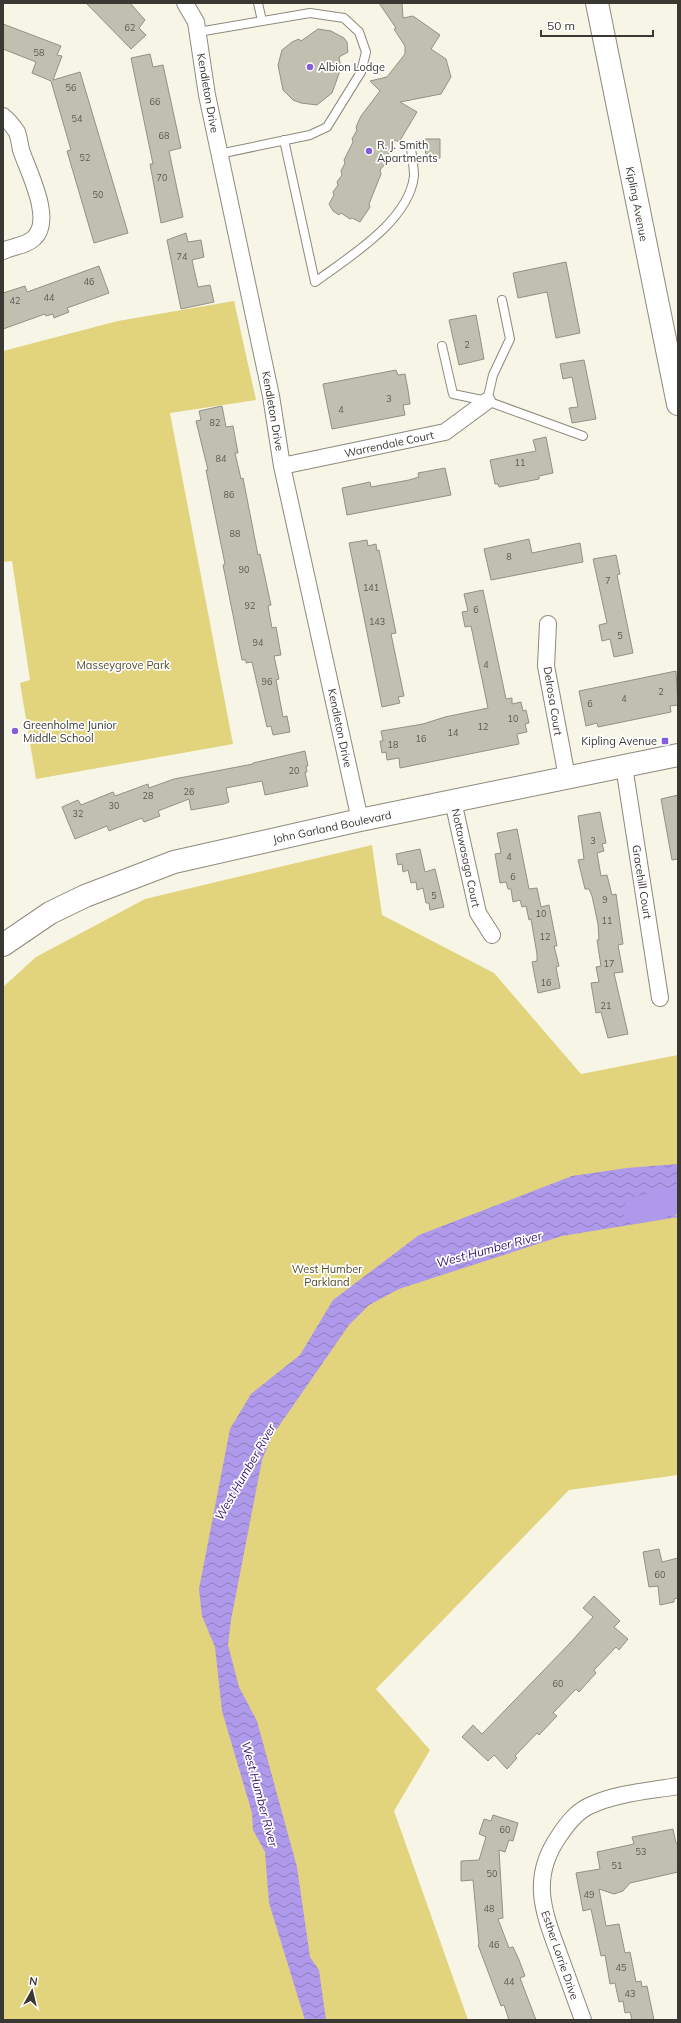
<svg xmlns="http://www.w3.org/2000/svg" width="681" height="2023" font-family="Mulish,sans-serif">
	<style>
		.park { fill: #e2d37d }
		.water { fill: url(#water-waves) }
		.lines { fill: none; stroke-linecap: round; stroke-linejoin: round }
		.river { stroke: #ae99eb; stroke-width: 27 }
		.building { fill: #c1bfb0; stroke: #949183 }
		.lane-casing { stroke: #8c8a7c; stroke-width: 10 }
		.street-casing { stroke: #8c8a7c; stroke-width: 18 }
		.secondary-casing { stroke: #8c8a7c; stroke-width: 24 }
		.lane { stroke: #fff; stroke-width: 8 }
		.street { stroke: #fff; stroke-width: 16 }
		.secondary { stroke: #fff; stroke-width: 22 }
		.poi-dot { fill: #855dd8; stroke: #fff; stroke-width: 1.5 }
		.labels { text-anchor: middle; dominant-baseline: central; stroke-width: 3.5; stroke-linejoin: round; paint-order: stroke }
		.number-label { font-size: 9px; fill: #5b5a52 }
		.poi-label { font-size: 11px; fill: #393832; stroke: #fff; text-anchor: start }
		.street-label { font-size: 11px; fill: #393832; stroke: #fff }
		.park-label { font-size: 11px; fill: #534c24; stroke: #fff }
		.water-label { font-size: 12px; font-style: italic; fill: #3a1372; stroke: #fff }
	</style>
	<defs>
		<pattern id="water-waves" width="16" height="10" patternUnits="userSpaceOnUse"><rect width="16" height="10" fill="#ae99eb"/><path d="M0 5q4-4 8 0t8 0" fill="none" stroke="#8f7ebf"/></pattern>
	</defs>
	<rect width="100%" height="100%" fill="#f7f5e5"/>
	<path class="park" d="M234 301 256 400 170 413 233 744 36 779 20 683 30 680 12 561 3 562V351L118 321Z
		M372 845 382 915 494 973 581 1074 678 1055V1475L569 1490 376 1689 430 1750 394 1811 468 2020H3V987L36 957 145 899Z"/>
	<path class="water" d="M678 1164V1195L675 1197 669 1211 678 1217 562 1236 399 1289 369 1305 349 1325 272 1436 262 1460 231 1620 228 1645 239 1687 257 1721 297 1867 310 1957 319 1970 326 2020H305L269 1903 265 1852 253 1830 252 1813 222 1711 215 1647 202 1616 199 1589 230 1429 251 1394 300 1355 333 1300 419 1235 572 1176 627 1168Z"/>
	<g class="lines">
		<path class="river" d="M637 1210 678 1200"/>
	</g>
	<path class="building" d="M86 3H130L145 20 139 28 146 35 131 49Z
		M379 3H402L403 18 413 16 440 35 431 49 446 59 451 77 441 94 400 102 417 112 399 142 395 140 385 161V164L380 170 381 174 369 204 370 207 360 222 352 218 350 219 341 213 339 215 333 211 329 204 334 195 333 192 338 185 337 182 342 175 341 171 345 163 344 160 353 142 352 139 357 130 356 127 361 116 380 91 370 81 387 77 405 54V46L394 29 396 28Z
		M3 24 61 46 57 55 62 56 53 80 80 72 128 233 94 243 67 151 71 150 51 81 32 73 36 62 3 49Z
		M318 29 331 31 344 38 347 42 348 52 339 57 341 68 332 93 317 105 301 103 293 100 283 90 278 65 282 50 292 42 299 39 301 41Z
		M150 54 153 67 163 65 181 148 169 151 183 217 161 223 150 164H153L131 58Z
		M425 139H440V158L426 159Z
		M186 233 188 242 201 240 204 257 192 260 198 287 210 285 214 302 181 309 167 240Z
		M566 262 580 333 556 338 547 292 518 298 513 273Z
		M99 266 109 293 67 308 69 312 54 318 53 314 46 316 45 314 3 329V293L25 286 27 292Z
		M476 315 484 359 459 365 449 320Z
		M584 360 596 419 572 423 569 408 578 407 572 377 563 379 560 364Z
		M396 370 398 375 405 374 408 390 410 404 403 405 405 415 332 429 323 384Z
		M222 406 226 427 233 426 238 453H235L241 479 243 478 258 555 260 554 271 605 268 606 272 628 276 627 281 655 274 656 279 679 276 680 283 717 287 716 290 732 273 735 271 726 267 727 252 662 246 663V660H242L223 565 225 564 206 470H208L196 421 201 420 199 411Z
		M546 437 553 473 539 476V479L499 487 498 484H495L490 460 536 451 533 440Z
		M445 468 451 495 347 515 342 488 370 482 371 487 409 480 419 477 418 473Z
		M529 539 532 553 580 543 583 562 491 580 484 549Z
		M367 540 368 546 376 544 377 551 379 550 396 633 391 634 404 696 398 697 400 703 382 707 349 543Z
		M616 555 620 574 617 575 633 653 614 657 610 639 602 641 599 625 607 623 593 559Z
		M483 590 506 699 512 698V704L521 702 523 711 526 710 529 723 525 724 527 732 517 734 519 744 400 768 399 758 387 760 386 752 382 753 380 741H383L381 731 423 724 445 717 488 708 471 626 465 627 462 612 468 611 464 594Z
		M676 671 678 705 670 706 671 712 598 727 597 723 586 726 579 691Z
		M305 751 308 766H306L307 772H305L308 786 265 795 262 781 226 788 229 802 224 804 191 810 189 799 158 811 160 816 144 822 142 818 109 831 107 826 75 839 62 807 78 800 81 805 113 792 115 796 148 784 149 788 174 779 253 764V763Z
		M678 795V859L672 860 661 799Z
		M600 812 606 843 602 844 604 851 597 853 601 876 607 875 612 895 616 894 623 944 618 945 623 972 614 973 628 1034 608 1038 601 1012 596 1013 591 983 599 982 596 967 601 966 597 940H599L598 924 592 896 589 889H585L578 860 584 859 578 816Z
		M517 829 529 889 537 888 541 907 549 905 557 946H554L559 966 556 967 560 988 538 993 532 962 537 961V954L531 919 529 920 526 906 522 907 520 900 513 902 511 889H508L506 882 500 883 495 854 501 853 497 833Z
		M420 849 425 872 435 869 444 907 430 910 429 903H426L423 888 417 890 416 882 411 883 408 870 403 872 402 864 398 865 396 854Z
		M659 1549 662 1562 678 1558V1598L674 1599V1602L660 1605 658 1586 649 1587 643 1552Z
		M594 1596 620 1621 614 1627 628 1639 619 1650 616 1647 594 1670 596 1673 579 1692 576 1689 553 1713 557 1716 539 1735 537 1733 515 1756 517 1758 507 1769 494 1755 488 1761 462 1737 473 1725 482 1734 571 1642 593 1617 583 1608Z
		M493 1815 518 1823 513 1841 509 1840 505 1852 499 1850 503 1918 498 1919 509 1948 513 1947 519 1960 525 1976 520 1978 536 2020H509L504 2005 501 2006 478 1945 479 1944 473 1880 461 1881V1861L479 1860 486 1837 479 1834 484 1819 491 1821Z
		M673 1829 676 1843H678V1872L630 1883 623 1891 614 1894 599 1889 606 1926 619 1924 625 1953 630 1952 636 1982 641 1981 642 1987 647 1986 654 2020H632L630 2012 625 2013 623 2001 619 2002 615 1983 610 1984 605 1955 601 1956 591 1909 583 1911 576 1873 600 1869 597 1852 634 1844 632 1837Z"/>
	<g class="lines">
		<defs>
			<path id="lane" d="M258 3 262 21
				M198 32 310 13 344 18 359 32 366 52 361 72 327 127 310 135 219 154
				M284 140 315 282C349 257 409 221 414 176 414 167 412 157 411 148
				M442 346 453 394 487 401 583 436
				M487 401 493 375 510 339 502 300"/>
			<path id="street" d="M185 3 196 22 207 95 271 396 282 466 360 820
				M3 116C8 120 13 126 17 132 19 138 20 145 21 150 28 171 54 220 34 238 26 246 13 246 3 251
				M282 466 445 432 487 401
				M548 624 546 666 567 777
				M624 766 660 998
				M453 801 478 913 492 935
				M583 2020C575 1998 567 1976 559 1954 543 1911 530 1878 559 1836 567 1824 576 1812 589 1806 616 1793 649 1791 678 1786"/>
			<path id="secondary" d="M597 3 678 404
				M3 945 50 913 85 896 174 862 360 820 678 755"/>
		</defs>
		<use href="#lane" class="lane-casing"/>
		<use href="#street" class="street-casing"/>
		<use href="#secondary" class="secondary-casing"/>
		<use href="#lane" class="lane"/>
		<use href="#street" class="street"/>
		<use href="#secondary" class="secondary"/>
	</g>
	<g class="poi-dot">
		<circle cx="310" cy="67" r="4"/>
		<circle cx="369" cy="151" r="4"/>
		<circle cx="15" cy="731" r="4"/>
		<rect x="661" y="737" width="8" height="8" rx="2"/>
	</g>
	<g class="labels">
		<g class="number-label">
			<text x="130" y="27">62</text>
			<text x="39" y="52">58</text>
			<text x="71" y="87">56</text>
			<text x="155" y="101">66</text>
			<text x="77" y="118">54</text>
			<text x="164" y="135">68</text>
			<text x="85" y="157">52</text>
			<text x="162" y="177">70</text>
			<text x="98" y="194">50</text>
			<text x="182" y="256">74</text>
			<text x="89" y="281">46</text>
			<text x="49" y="297">44</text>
			<text x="15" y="300">42</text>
			<text x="467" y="344">2</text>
			<text x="389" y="398">3</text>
			<text x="341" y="409">4</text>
			<text x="215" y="422">82</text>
			<text x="221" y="458">84</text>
			<text x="520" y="462">11</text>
			<text x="229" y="494">86</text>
			<text x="235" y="533">88</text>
			<text x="509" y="556">8</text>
			<text x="244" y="569">90</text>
			<text x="608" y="580">7</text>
			<text x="371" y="587">141</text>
			<text x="250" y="605">92</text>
			<text x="476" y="609">6</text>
			<text x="377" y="621">143</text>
			<text x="620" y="635">5</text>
			<text x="258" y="642">94</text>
			<text x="486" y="664">4</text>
			<text x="267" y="681">96</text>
			<text x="661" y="691">2</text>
			<text x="624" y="698">4</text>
			<text x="590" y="703">6</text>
			<text x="513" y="718">10</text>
			<text x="483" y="726">12</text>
			<text x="453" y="732">14</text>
			<text x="421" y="738">16</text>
			<text x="393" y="744">18</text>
			<text x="294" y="770">20</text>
			<text x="189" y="791">26</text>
			<text x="148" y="795">28</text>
			<text x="114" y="805">30</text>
			<text x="78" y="813">32</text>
			<text x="593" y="840">3</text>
			<text x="509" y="856">4</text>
			<text x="513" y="876">6</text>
			<text x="434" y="895">5</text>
			<text x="605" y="899">9</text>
			<text x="541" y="913">10</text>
			<text x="607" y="920">11</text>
			<text x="545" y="936">12</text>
			<text x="609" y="963">17</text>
			<text x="546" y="982">16</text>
			<text x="606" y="1005">21</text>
			<text x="660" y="1574">60</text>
			<text x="558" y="1683">60</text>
			<text x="505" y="1829">60</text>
			<text x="641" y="1851">53</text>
			<text x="617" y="1865">51</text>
			<text x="492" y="1873">50</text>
			<text x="589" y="1894">49</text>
			<text x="489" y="1908">48</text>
			<text x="494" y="1944">46</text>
			<text x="621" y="1967">45</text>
			<text x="509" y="1981">44</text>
			<text x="630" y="1993">43</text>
		</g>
		<g class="poi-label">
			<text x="318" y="67">Albion Lodge</text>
			<text x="377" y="145">R. J. Smith<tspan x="377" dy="13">Apartments</tspan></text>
			<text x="23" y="725">Greenholme Junior<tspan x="23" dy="13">Middle School</tspan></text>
			<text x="657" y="741" text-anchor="end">Kipling Avenue</text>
		</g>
		<g class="street-label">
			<text transform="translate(208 93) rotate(80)">Kendleton Drive</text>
			<text transform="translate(637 204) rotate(79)">Kipling Avenue</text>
			<text transform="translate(273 411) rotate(80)">Kendleton Drive</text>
			<text transform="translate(389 444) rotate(-12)">Warrendale Court</text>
			<text transform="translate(553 701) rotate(81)">Delrosa Court</text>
			<text transform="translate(340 728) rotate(78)">Kendleton Drive</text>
			<text transform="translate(332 827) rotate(-12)">John Garland Boulevard</text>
			<text transform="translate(466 858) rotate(78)">Nottawasaga Court</text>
			<text transform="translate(642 882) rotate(81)">Gracehill Court</text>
			<text transform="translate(560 1955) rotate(71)">Esther Lorrie Drive</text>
		</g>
		<g class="park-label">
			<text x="123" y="665">Masseygrove Park</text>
			<text x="327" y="1269">West Humber<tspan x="327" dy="13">Parkland</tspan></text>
		</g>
		<g class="water-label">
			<text transform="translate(489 1249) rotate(-15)">West Humber River</text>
			<text transform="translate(245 1472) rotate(-60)">West Humber River</text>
			<text transform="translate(260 1794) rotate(75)">West Humber River</text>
		</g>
	</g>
	<rect width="681" height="2023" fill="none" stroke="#393832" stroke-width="8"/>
	<g transform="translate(32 1991) rotate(8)" stroke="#ffffff" stroke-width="3" paint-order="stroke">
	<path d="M0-3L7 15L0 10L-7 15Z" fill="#393832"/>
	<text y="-6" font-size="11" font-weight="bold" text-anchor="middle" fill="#393832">N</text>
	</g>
	<path d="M541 30v6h112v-6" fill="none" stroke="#393832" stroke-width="2"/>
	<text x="547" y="30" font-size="12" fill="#393832" stroke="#ffffff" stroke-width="3" paint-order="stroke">50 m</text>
</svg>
